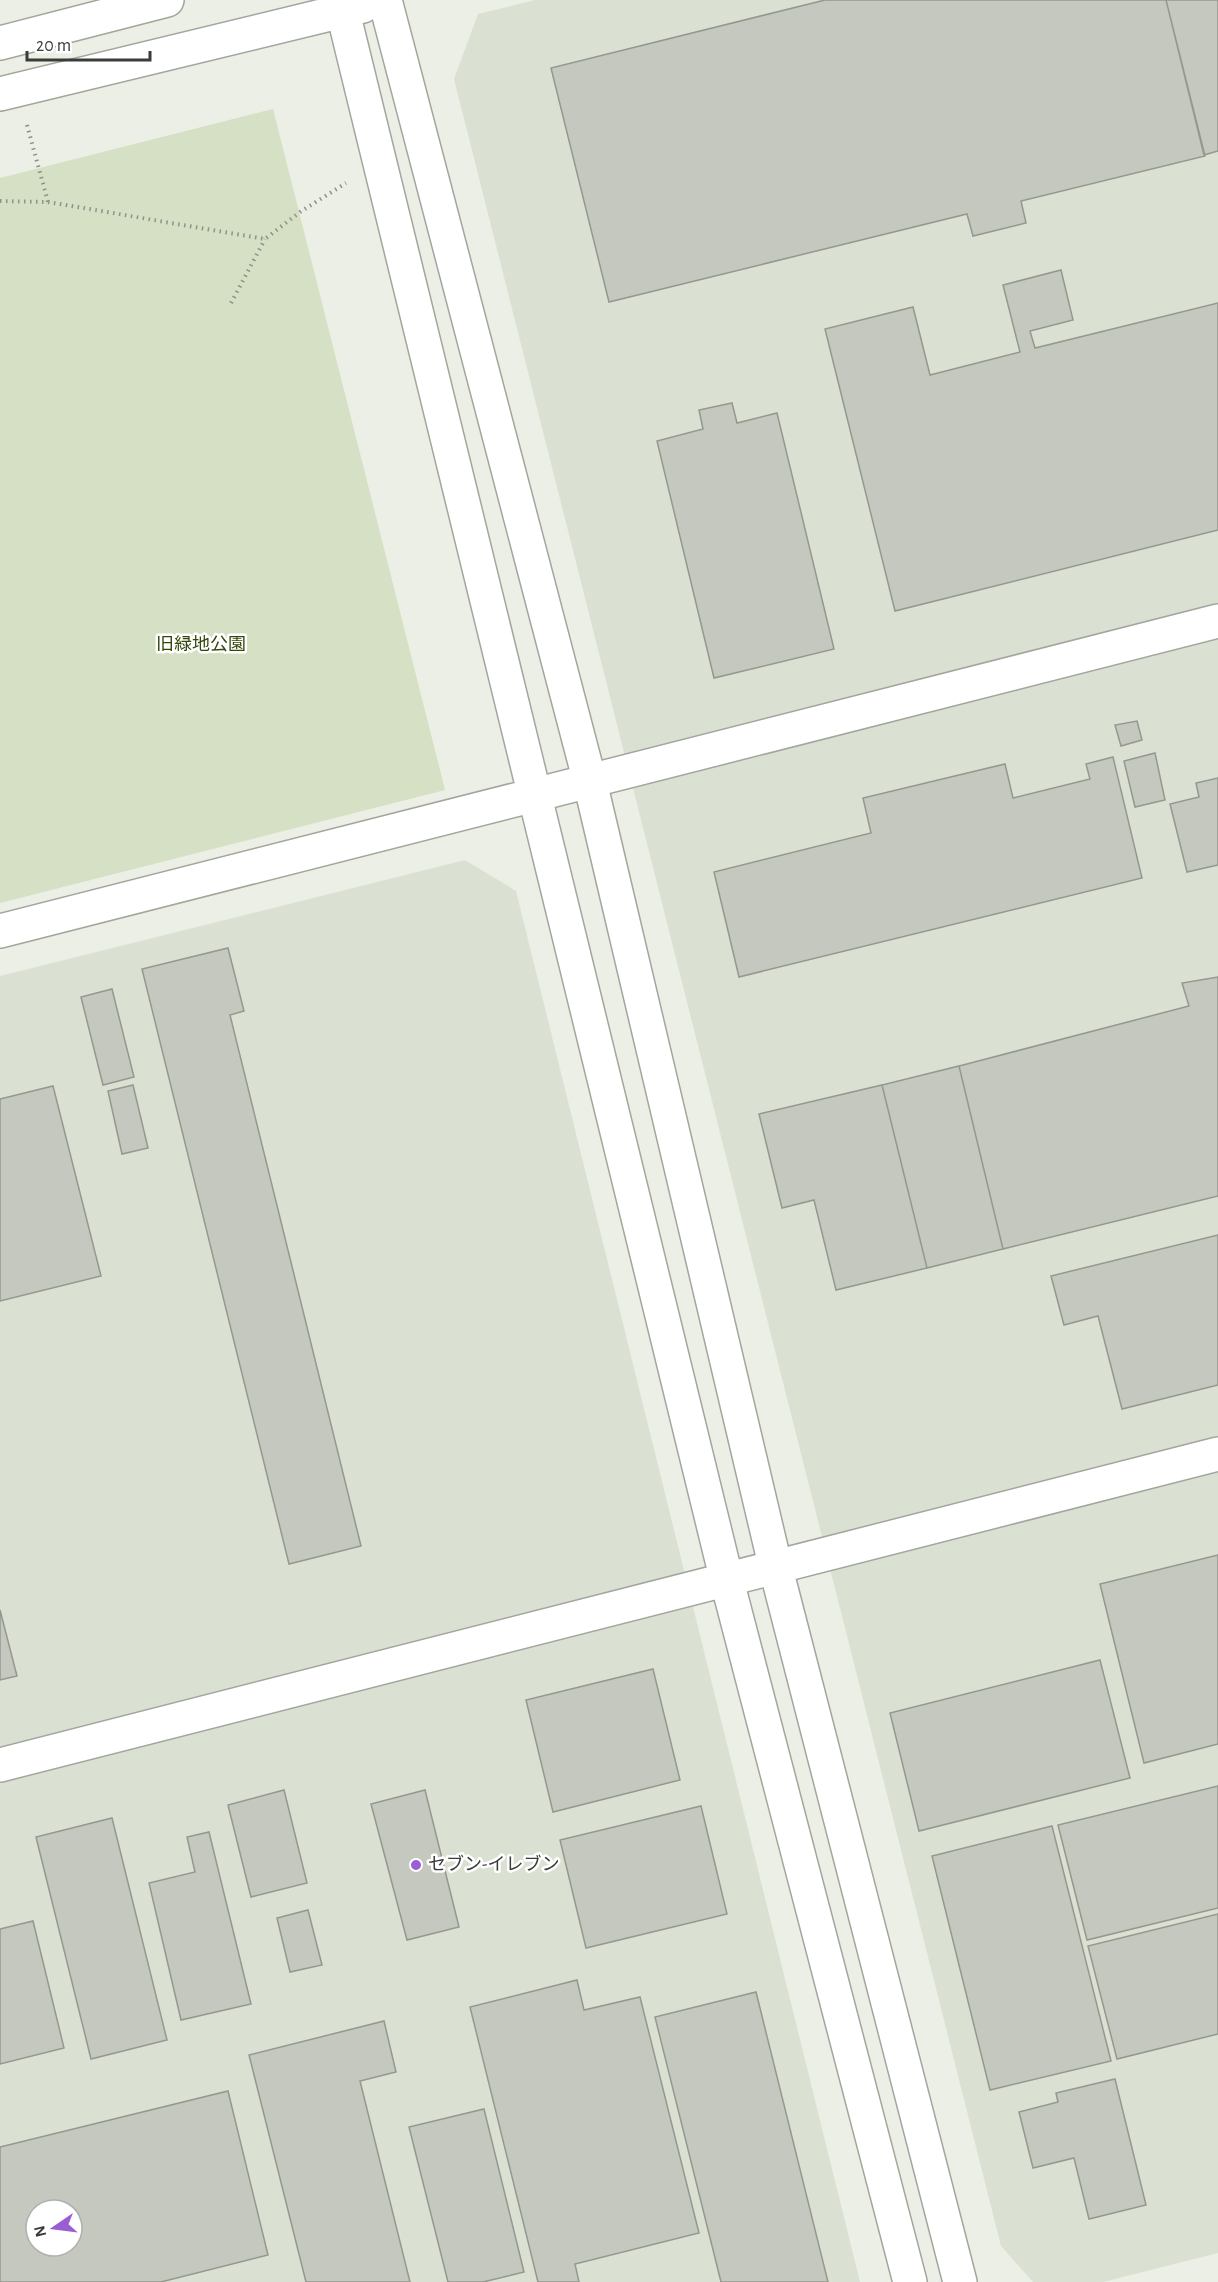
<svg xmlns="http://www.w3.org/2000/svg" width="1218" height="2282" font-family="'Alegreya Sans','Noto Sans JP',sans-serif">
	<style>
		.built { fill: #dbe1d2; fill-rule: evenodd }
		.green { fill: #d5e0c4 }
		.building { fill: #c4c8bf; stroke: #94988f; stroke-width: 1.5; fill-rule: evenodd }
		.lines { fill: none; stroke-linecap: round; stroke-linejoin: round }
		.minor-casing { stroke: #a2a69d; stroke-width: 36 }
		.path { stroke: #8f928b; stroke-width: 4; stroke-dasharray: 1.5 4.5; stroke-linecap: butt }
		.minor { stroke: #fff; stroke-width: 33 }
		.poi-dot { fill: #995dd4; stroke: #fff; stroke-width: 2 }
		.labels { text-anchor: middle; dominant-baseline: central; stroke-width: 5; stroke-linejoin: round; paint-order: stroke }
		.park-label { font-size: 18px; fill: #34460a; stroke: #fff }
		.poi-label { font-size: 18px; fill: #3a3c38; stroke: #fff; text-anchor: start }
	</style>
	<rect width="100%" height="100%" fill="#ebefe5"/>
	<path class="built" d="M535 0H1218V2253L1103 2282H1033L1001 2246 454 79 478 14Z
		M465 860 516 891 860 2282H0V976ZM36 2210H72V2246H36Z"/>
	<path class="green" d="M273 109 445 790 0 903V178Z"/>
	<path class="building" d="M825 0H1166L1205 156 1021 201 1026 223 973 236 967 214 609 302 551 68Z
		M1166 0H1218V151L1204 155Z
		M1061 270 1073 320 1030 331 1035 348 1218 303V530L895 611 825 329 913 307 930 375 1020 352 1003 285Z
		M732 403 737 423 777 413 834 649 714 678 657 441 703 429 699 410Z
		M1137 721 1142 740 1121 746 1115 725Z
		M1155 753 1165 800 1135 807 1124 761Z
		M1113 757 1142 878 739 977 714 872 871 833 863 798 1005 764 1013 798 1090 779 1086 764Z
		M1218 778V865L1187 872 1170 804 1199 797 1196 783Z
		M228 948 244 1011 230 1015 361 1546 289 1564 142 969Z
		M1218 977V1196L1003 1249 959 1066 1189 1006 1182 983Z
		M112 989 134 1077 103 1085 81 997Z
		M959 1066 1003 1249 927 1268 882 1085Z
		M133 1085 148 1148 122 1154 108 1091Z
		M882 1085 927 1268 836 1290 814 1200 782 1208 759 1114Z
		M53 1086 101 1276 0 1301V1099Z
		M1218 1235V1385L1122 1409 1098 1316 1064 1325 1051 1276Z
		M1218 1555V1744L1144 1763 1100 1584Z
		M0 1610 17 1676 0 1680Z
		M1100 1660 1130 1778 919 1831 890 1713Z
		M653 1669 680 1780 553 1812 526 1700Z
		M1218 1786V1908L1087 1940 1058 1825Z
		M284 1790 307 1883 251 1897 228 1805Z
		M425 1790 459 1927 407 1940 371 1804Z
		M701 1806 727 1914 586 1948 560 1840Z
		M112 1818 167 2040 91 2059 36 1837Z
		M1052 1826 1111 2061 990 2090 932 1856Z
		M209 1832 251 2004 181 2020 149 1883 195 1872 187 1837Z
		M308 1910 322 1965 290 1972 277 1918Z
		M1218 1914V2034L1117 2059 1088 1946Z
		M33 1921 64 2048 0 2064V1929Z
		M577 1980 584 2010 640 1997 699 2233 575 2264 579 2282H538L470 2007Z
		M756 1992 828 2282H721L655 2017Z
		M384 2021 396 2072 360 2081 410 2282H306L249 2055Z
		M1115 2079 1146 2205 1089 2219 1074 2158 1033 2168 1019 2112 1058 2102 1056 2093Z
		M228 2091 268 2255 161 2282H0V2147ZM36 2210H72V2246H36Z
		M484 2109 524 2272 483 2282H448L409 2127Z"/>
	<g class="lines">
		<defs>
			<path id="minor" d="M340 0 727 1581 910 2282
				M385 0 590 782 776 1569 960 2282
				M0 43 167 0
				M0 94 363 6
				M0 931 1218 621
				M0 1765 1218 1454"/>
		</defs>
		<use href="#minor" class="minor-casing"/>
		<path class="path" d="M27 125 48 202
			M0 201 48 202 265 239 300 212 346 183
			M231 303 265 239"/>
		<use href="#minor" class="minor"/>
	</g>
	<circle class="poi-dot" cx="416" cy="1865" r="6"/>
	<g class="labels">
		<g class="park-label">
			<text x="201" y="645">旧緑地公園</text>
		</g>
		<g class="poi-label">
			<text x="428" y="1865">セブン-イレブン</text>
		</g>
	</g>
	<g transform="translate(54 2228) rotate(256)"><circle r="28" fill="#ffffff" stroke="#b0b1af" stroke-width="1.5"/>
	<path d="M0-4.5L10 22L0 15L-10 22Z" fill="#995dd4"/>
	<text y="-9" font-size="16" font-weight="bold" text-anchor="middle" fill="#3a3c38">N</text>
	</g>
	<path d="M27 51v9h123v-9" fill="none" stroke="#3a3c38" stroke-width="3"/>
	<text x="36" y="51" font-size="18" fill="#3a3c38" stroke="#ffffff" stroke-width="4.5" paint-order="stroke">20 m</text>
</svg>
